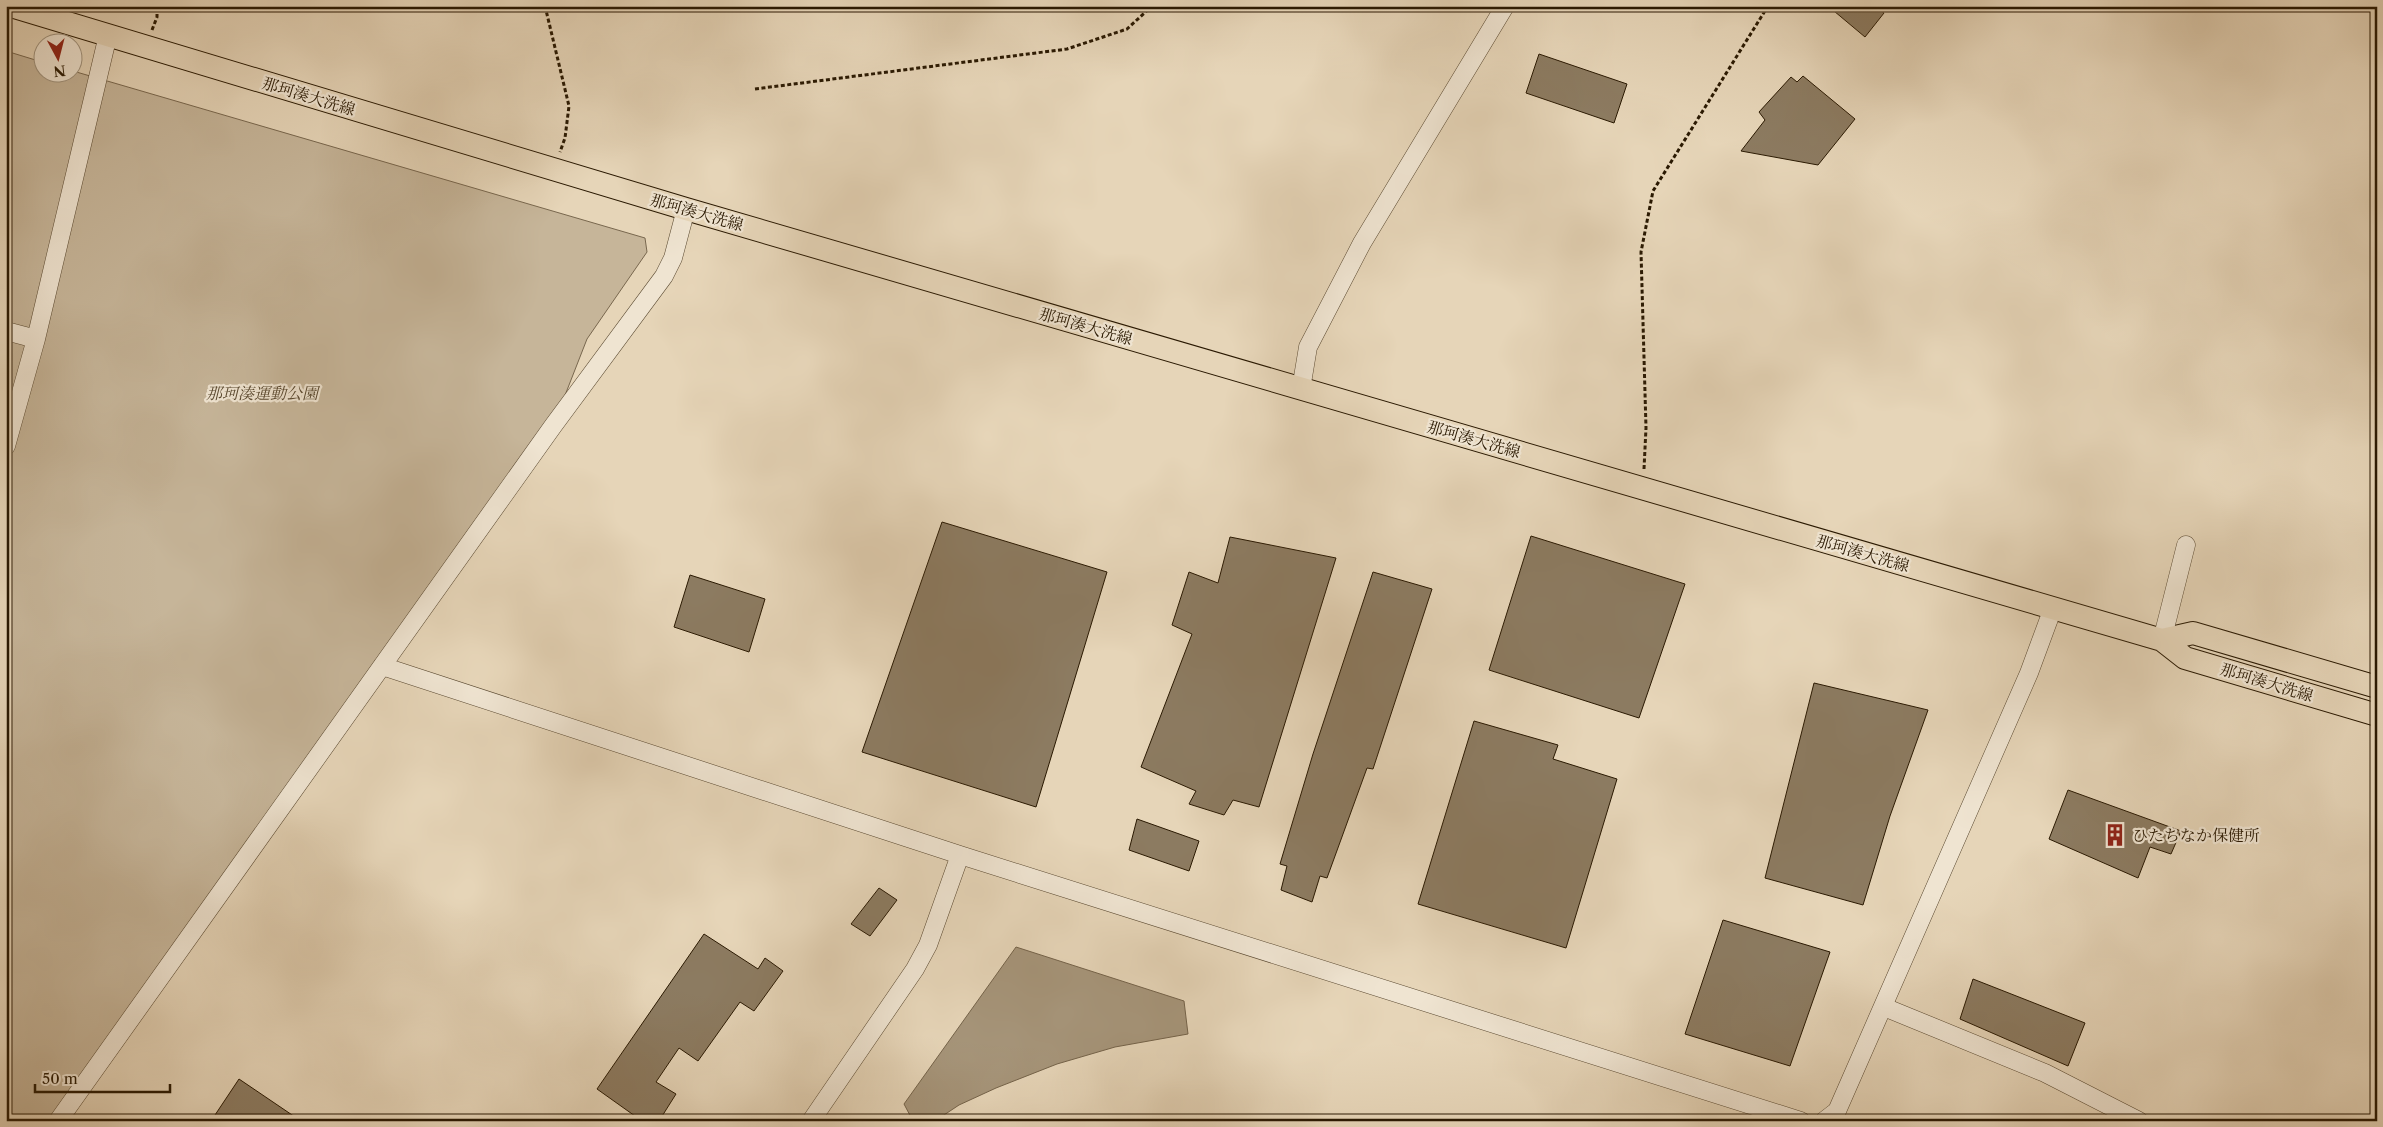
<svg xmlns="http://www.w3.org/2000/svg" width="2383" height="1127" font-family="'Libre Caslon Text','Noto Serif JP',serif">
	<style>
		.green { fill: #c6b599; stroke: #78674e }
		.water { fill: #a6957a; stroke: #74634a }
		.building { fill: #8c7b61; stroke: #2a1902 }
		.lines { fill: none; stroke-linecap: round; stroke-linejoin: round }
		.minor-casing { stroke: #594830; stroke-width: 19 }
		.major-casing { stroke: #2a1902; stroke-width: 24 }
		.path { stroke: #2a1902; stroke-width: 3; stroke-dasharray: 4 2.5; stroke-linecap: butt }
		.minor { stroke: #efe4d1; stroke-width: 18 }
		.major { stroke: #e6d5b8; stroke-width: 22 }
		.labels { text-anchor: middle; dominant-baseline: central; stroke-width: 4.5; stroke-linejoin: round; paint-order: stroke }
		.street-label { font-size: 16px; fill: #2a1902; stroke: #efe4d1 }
		.park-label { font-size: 16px; font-style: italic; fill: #59482f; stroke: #efe4d1 }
		.poi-label { font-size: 16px; fill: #2a1902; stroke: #efe4d1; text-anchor: start }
	</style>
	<rect width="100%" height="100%" fill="#e6d5b8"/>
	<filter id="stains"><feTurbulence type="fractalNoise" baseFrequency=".004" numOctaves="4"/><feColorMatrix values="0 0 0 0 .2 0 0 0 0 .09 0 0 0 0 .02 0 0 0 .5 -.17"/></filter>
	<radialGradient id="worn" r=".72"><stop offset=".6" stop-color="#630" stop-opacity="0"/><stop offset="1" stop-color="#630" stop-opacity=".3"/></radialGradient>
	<path class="green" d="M6 51 42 62V72H72L73 71 645 238 647 252 587 339 553 426 58 1121H6Z"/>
	<path class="water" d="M1016 947 1184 1001 1188 1034 1115 1047 1057 1064 996 1088 959 1105 935 1121H913L904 1104Z"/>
	<path class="building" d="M1828 6H1875L1884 13 1865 37Z
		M1539 54 1627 84 1614 123 1526 93Z
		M1803 76 1855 119 1818 165 1741 151 1765 120 1759 112 1791 77 1797 82Z
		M942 522 1107 572 1036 807 862 752Z
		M1531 536 1685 584 1639 718 1489 670Z
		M1230 537 1336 558 1259 807 1233 800 1224 815 1189 804 1196 791 1141 767 1192 634 1172 625 1189 572 1218 583Z
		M1373 572 1432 589 1373 769 1367 768 1327 878 1320 876 1312 902 1281 890 1287 866 1280 864 1313 754Z
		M690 575 765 599 749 652 674 627Z
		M1814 683 1928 710 1890 816 1863 905 1765 878Z
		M1474 721 1558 745 1553 759 1617 779 1566 948 1418 904Z
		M2068 790 2181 831 2171 854 2150 847 2138 878 2049 839Z
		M1137 819 1199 841 1189 871 1129 850Z
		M879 888 897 900 870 936 851 924Z
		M1723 920 1830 952 1790 1066 1685 1034Z
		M704 934 758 969 765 958 783 971 754 1011 740 1002 698 1061 679 1048 656 1082 676 1094 659 1121H642L597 1089Z
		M1973 979 2085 1023 2068 1066 1960 1019Z
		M239 1079 301 1121H211Z"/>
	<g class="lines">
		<defs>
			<path id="minor" d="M6 331 36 339
				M1301 389 1308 347 1362 243 1505 6
				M6 446 36 339 108 35
				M2162 640 2186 545
				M382 666 960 855 1801 1121
				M1884 1007 2045 1073 2139 1121
				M58 1121 553 426 664 276 673 258 686 209
				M811 1121 915 969 928 945 960 855
				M1824 1121 1837 1111 2029 673 2053 608"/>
			<path id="major" d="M11 6 686 209 2162 640 2185 658 2377 715
				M2162 640 2193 633 2377 687"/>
		</defs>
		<use href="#minor" class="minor-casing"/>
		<use href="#major" class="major-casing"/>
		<path class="path" d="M545 6 569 106 565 138 560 152
			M152 30 157 17V6
			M755 89 1067 49 1127 29 1152 6
			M1644 469 1646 428 1641 252 1653 191 1768 6"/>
		<use href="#minor" class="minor"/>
		<use href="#major" class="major"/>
	</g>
	<defs>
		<symbol id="building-bare" viewBox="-9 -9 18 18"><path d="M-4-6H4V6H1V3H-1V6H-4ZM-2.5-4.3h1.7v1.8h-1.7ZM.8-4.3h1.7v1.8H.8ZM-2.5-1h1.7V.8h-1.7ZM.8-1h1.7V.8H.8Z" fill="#8f2418" stroke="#efe4d1" stroke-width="2.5" paint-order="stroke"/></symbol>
	</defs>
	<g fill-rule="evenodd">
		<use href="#building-bare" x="2099" y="819" width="32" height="32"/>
	</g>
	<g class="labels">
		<g class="street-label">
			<text transform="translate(309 96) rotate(17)">那珂湊大洗線</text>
			<text transform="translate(697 212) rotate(16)">那珂湊大洗線</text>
			<text transform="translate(1086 326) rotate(16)">那珂湊大洗線</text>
			<text transform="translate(1474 439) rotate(16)">那珂湊大洗線</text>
			<text transform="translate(1863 553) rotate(16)">那珂湊大洗線</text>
			<text transform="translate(2267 682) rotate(17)">那珂湊大洗線</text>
		</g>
		<g class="park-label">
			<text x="262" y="393">那珂湊運動公園</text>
		</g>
		<g class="poi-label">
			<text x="2132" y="835">ひたちなか保健所</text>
		</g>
	</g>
	<rect width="2383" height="1127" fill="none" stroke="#e6d5b8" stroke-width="25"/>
	<rect x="8" y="8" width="2368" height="1112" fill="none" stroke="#2a1902" stroke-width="2.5"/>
	<rect x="12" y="12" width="2358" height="1102" fill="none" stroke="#2a1902"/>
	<g transform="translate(58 58) rotate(173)"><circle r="24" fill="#efe4d1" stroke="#a0937e"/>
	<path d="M0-4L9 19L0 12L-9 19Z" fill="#8f2418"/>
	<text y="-8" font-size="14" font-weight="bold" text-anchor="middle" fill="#2a1902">N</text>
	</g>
	<path d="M35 1084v8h135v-8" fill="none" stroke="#2a1902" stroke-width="2.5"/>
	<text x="42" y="1084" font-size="15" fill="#2a1902" stroke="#efe4d1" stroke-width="4" paint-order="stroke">50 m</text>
	<rect width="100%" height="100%" filter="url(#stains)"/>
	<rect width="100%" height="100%" fill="url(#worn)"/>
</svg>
